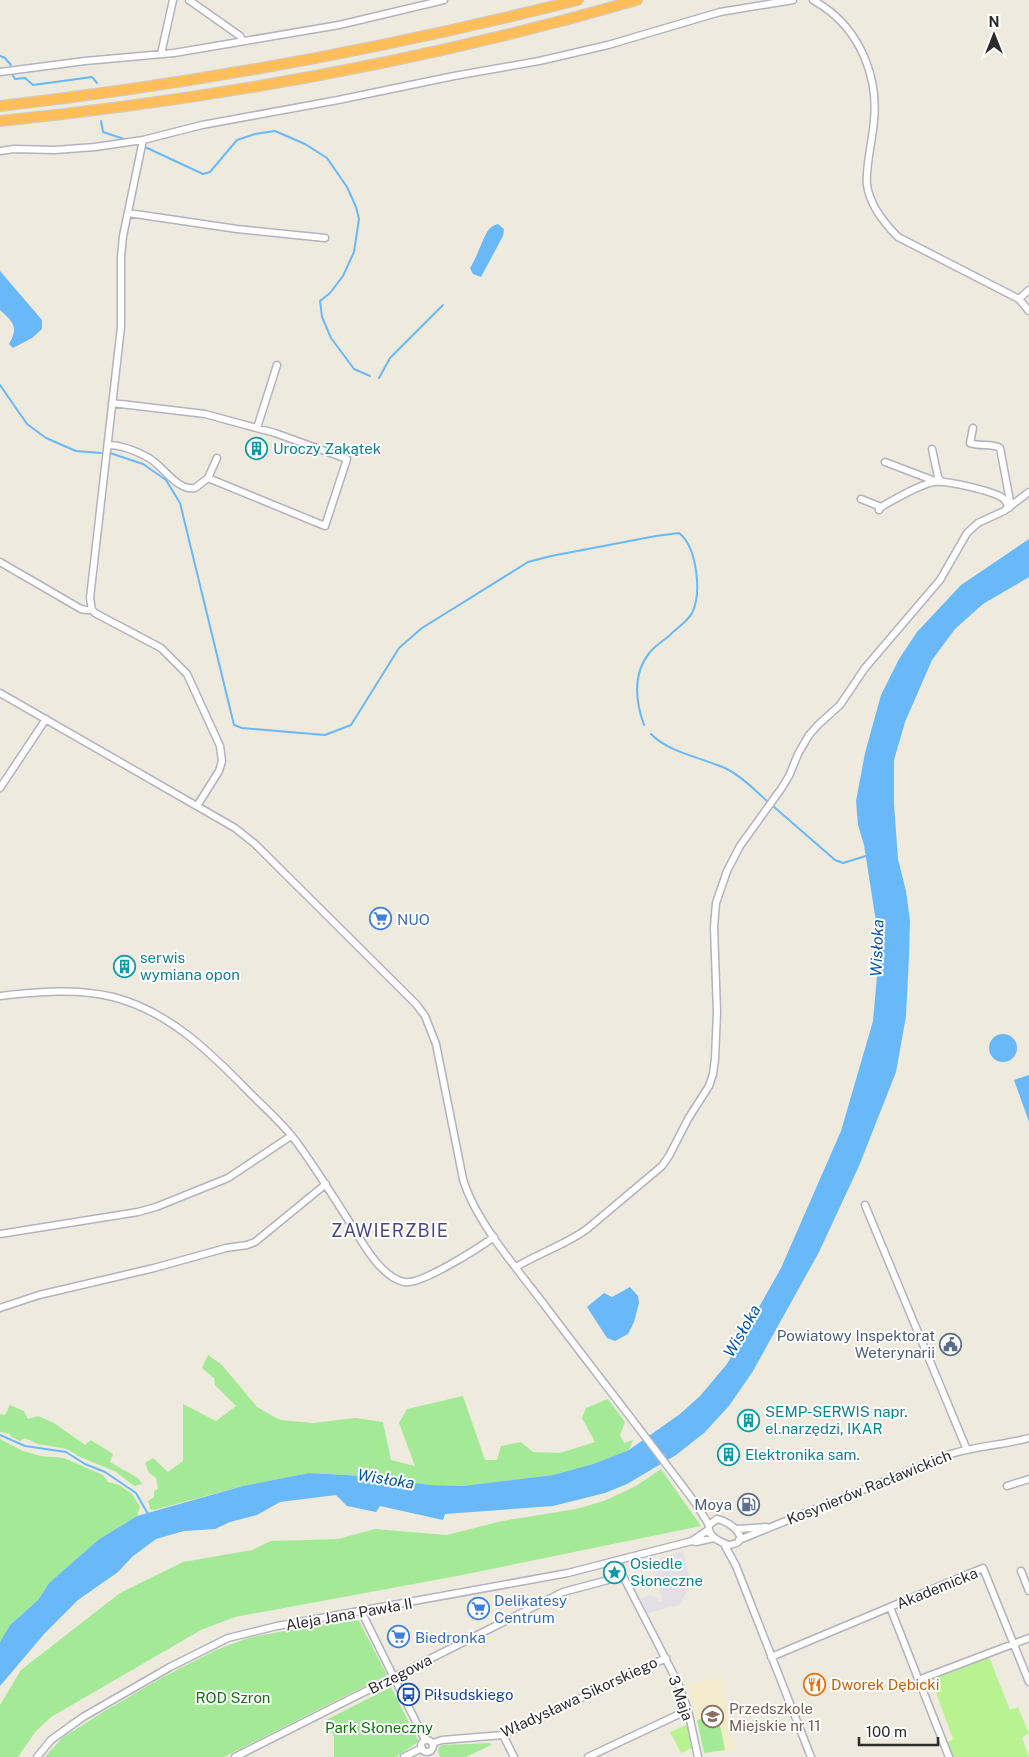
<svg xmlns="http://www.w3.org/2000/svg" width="1029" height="1757" font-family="'Public Sans',sans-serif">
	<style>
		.industrial { fill: #e2dfe7 }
		.education { fill: #f2eccc }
		.green { fill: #a4ea96 }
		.pitch { fill: #b8f291 }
		.water { fill: #69b9f9 }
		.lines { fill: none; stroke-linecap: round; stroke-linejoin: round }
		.stream { stroke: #69b9f9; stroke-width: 2 }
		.minor-casing { stroke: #b2b2c1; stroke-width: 9 }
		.highway-casing { stroke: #ccc; stroke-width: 12 }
		.minor { stroke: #fff; stroke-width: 6 }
		.highway { stroke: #ffbe59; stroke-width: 10 }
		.labels { text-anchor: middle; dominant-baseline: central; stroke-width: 4; stroke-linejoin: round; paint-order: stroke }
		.culture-label { font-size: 15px; fill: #0d838f; stroke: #fff; text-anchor: start }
		.shop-label { font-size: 15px; fill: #366cbe; stroke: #fff; text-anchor: start }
		.service-label { font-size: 15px; fill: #4e5e75; stroke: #fff; text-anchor: end }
		.street-label { font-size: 15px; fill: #2c2c2c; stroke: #fff }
		.food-label { font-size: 15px; fill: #c56008; stroke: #fff; text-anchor: start }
		.transit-label { font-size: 15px; fill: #164399; stroke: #fff; text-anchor: start }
		.park-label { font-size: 15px; fill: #177115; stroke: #fff }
		.education-label { font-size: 15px; fill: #785e54; stroke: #fff; text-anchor: start }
		.water-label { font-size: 16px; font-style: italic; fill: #0253aa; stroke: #fff }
		.quarter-label { font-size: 18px; letter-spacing: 1px; fill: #484881; stroke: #fff }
	</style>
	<rect width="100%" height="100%" fill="#efeade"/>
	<path class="industrial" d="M683 1551 691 1585 679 1605 648 1613 641 1599 649 1595 657 1597 659 1602 663 1601 652 1561Z"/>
	<path class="education" d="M721 1676 729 1714 730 1727 736 1749 704 1753 689 1684Z"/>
	<path class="green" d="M208 1355 222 1365 257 1407 280 1420 313 1423 355 1418 383 1422 391 1460 415 1466 399 1423 407 1409 463 1396 485 1460H497L501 1446 521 1442 533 1452 560 1453 595 1442 582 1418 586 1408 608 1399 625 1422 620 1435 624 1443 633 1440 629 1450 593 1464 553 1475 462 1486 430 1485 363 1476 309 1473 243 1486 154 1510 150 1509 148 1501 154 1497V1492L158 1488 156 1478 149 1473 145 1463 153 1458 168 1472 183 1461V1404L216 1421 236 1406 215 1385 214 1378 202 1368Z
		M10 1405 24 1411 28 1419 38 1416 54 1423 85 1445 91 1440 113 1454 110 1462 138 1478 142 1484 134 1486 116 1472 78 1456 67 1449 38 1444 25 1438 20 1441 10 1436V1434L0 1432V1414L5 1415Z
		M0 1439 23 1451 41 1456 64 1458 103 1475 108 1482 119 1485 132 1494 140 1507 137 1516 98 1540 49 1583 38 1600 10 1625 0 1642Z
		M661 1469 701 1526 457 1576 235 1617 201 1630 51 1717 36 1731 18 1757H0V1705L21 1670 120 1593 183 1562 252 1550 271 1541 338 1539 375 1529 447 1535 502 1521 576 1509 604 1501 636 1486Z
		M353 1618 359 1621 387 1675 224 1757H45L62 1738 103 1712 163 1677 216 1650 248 1638Z
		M391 1687 418 1740V1742L396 1757H334V1737L326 1720Z
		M718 1715 725 1750 704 1753 697 1720Z
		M491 1743V1745L466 1757H440L438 1751 439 1747 442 1745Z"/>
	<path class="pitch" d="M989 1657 1010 1710 1018 1707 1029 1734 1022 1737 1029 1757H953L947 1742 953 1739 931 1679Z
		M687 1725 692 1748 681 1753 670 1732Z"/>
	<path class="water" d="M498 224 504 229 503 236 481 277 473 274 470 268C477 258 484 234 490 228 492 226 495 225 498 224Z
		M0 271 42 320V329L32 338 13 348 9 344C19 327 13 322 0 310Z
		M1029 539V577L983 604 955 629 932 660 905 722 894 760V804L898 859 906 891 910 921 909 956 906 1016 896 1072 859 1166 819 1252 753 1371 729 1406 704 1433 676 1455 627 1484 605 1493 553 1506 445 1514 443 1520 380 1506 376 1512 347 1506 336 1495 280 1502 257 1515 230 1522 215 1529 184 1531 156 1539 132 1557 118 1572 78 1600 45 1633 0 1686V1642L10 1625 38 1600 49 1583 98 1540 137 1516 243 1486 309 1473 363 1476 430 1485 462 1486 553 1475 593 1464 629 1450 680 1414 700 1396 727 1364 781 1268 841 1131 873 1021 878 965 877 928 864 845 858 825 856 801 865 753 881 695 899 659 917 632 961 585Z
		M989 1048a14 14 0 1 1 28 0a14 14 0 1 1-28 0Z
		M1029 1075V1122L1014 1080Z
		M630 1287 638 1296 639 1303 634 1322 628 1334 615 1341 607 1338 587 1307 604 1293 612 1297Z"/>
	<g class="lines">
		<path class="stream" d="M0 56 5 58 11 65
			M12 74 15 79 25 78 33 85 92 77 97 83
			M101 121 103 132 124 139
			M145 147 203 174 210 172 237 140 255 134 275 131 305 144 327 158 347 187 356 207 359 219 354 252 343 276 330 293 320 301 322 317 331 338 354 369 370 376
			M379 378 390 358 443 305
			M0 385 27 424 46 438 76 451 101 453
			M110 453 143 464 166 480 180 503 234 725 242 728 325 735 351 725 399 648 422 628 528 562 551 556 656 536 679 533C697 547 702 593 692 613 688 621 677 628 670 635 664 640 655 646 650 652 632 674 635 700 644 725
			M651 734C668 752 702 758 725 768 741 776 755 790 768 802
			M773 806 835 860 843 863 866 856
			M0 1435 25 1446 66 1452 85 1464 105 1472 136 1493 148 1514"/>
		<defs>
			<path id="minor" d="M189 0 240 36 243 41
				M813 0C820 4 826 8 832 13 863 39 878 81 874 120 873 139 865 167 867 185 870 206 884 223 898 237L1019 299 1029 311
				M161 54 173 0
				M0 72 85 61 174 53 339 25 444 0
				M143 140 123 236 121 257V327L90 598 92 610 95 613 161 648 187 674 220 746 222 761 219 771 197 806
				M0 151 14 149 55 150 95 147 143 140 202 125 338 100 454 76 539 61 608 45 720 12 793 0
				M128 213 237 229 325 238
				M1019 299 1029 290
				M257 428 277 365
				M973 428 970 443C980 447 991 443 1000 448L1011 506
				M108 445C121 445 138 452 149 458 164 467 177 491 195 488L208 478 325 526 347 459 275 433 205 414 112 403
				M932 449 938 477 942 482
				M885 462 935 481
				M208 478 217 458
				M861 499 881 507
				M879 510 881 507C895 499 920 484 934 482 947 480 992 491 1003 498 1006 501 1007 504 1009 508
				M0 562 81 609 86 610H92
				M0 693 235 828 255 844 416 1004 425 1016 436 1044 463 1179C475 1221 519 1271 546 1307 596 1373 647 1438 696 1504L709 1525C707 1536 720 1542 729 1545 754 1542 731 1521 717 1519L709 1525
				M0 788 46 719
				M0 996C38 992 75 988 113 997 169 1011 211 1053 250 1093 265 1108 282 1123 295 1140 313 1164 329 1190 345 1215 359 1236 378 1276 404 1282 420 1286 480 1247 494 1237
				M865 1205 967 1450
				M0 1234 138 1212 156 1207 228 1178 291 1136
				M516 1267C539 1253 565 1245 587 1229L662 1166 669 1156 688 1119 709 1086 713 1074 715 1059 717 1012 714 927 716 903 727 871 740 846 781 789 789 776 798 754 809 735 819 724 840 705 865 668 940 580 967 533 978 523 1004 511 1029 492
				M0 1308 39 1295 154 1268 226 1248 247 1245 255 1242 326 1184
				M1007 1486 1029 1479
				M737 1529 766 1527
				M739 1540 951 1454C976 1446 1003 1445 1029 1438
				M692 1541 708 1530
				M724 1544 736 1566 811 1757
				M618 1561 623 1576 678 1683 688 1710 698 1757
				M1021 1571 1029 1591
				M890 1607 949 1757
				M361 1611 425 1740
				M771 1657 983 1568 1029 1682
				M918 1680 1029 1638
				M503 1735 514 1757
				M421 1746a6 6 0 1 1 12 0a6 6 0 1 1-12 0Z
				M433 1743 442 1740 503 1735 666 1658
				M37 1757 51 1740 83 1717 170 1667 228 1638 277 1626 568 1573 692 1541 696 1542 714 1538
				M235 1757 563 1592 623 1576
				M404 1757 422 1748
				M588 1757 688 1710"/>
			<path id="highway" d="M0 106C195 84 387 48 578 0
				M0 121C215 99 430 60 637 0"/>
		</defs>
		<use href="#minor" class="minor-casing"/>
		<use href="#highway" class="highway-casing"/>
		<use href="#minor" class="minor"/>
		<use href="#highway" class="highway"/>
	</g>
	<defs>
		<symbol id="building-ring" viewBox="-11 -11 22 22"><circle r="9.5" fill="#fff" stroke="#0f9aa8" stroke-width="1.5"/><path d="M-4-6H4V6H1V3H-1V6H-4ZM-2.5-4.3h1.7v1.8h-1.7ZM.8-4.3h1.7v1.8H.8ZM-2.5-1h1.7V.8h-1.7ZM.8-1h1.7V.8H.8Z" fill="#0f9aa8"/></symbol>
		<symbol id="supermarket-ring" viewBox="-11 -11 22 22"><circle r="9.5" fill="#fff" stroke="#3f7fe0" stroke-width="1.5"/><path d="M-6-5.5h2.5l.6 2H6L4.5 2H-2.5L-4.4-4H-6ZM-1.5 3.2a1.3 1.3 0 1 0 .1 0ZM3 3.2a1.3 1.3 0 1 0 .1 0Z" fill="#3f7fe0"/></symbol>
		<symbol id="civic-ring" viewBox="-11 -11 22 22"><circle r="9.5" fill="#fff" stroke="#5c6f8a" stroke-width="1.5"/><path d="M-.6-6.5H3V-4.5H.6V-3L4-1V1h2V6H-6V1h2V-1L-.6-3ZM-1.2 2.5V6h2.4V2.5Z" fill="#5c6f8a"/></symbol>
		<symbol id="fuel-ring" viewBox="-11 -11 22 22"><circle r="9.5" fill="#fff" stroke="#5c6f8a" stroke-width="1.5"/><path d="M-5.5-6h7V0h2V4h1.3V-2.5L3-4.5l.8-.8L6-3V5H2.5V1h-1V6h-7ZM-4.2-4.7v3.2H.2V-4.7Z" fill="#5c6f8a"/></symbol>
		<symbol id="sight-ring" viewBox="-11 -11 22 22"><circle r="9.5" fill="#fff" stroke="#0f9aa8" stroke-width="1.5"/><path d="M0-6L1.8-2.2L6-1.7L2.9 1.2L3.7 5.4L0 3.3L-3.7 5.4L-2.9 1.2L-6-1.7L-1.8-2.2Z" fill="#0f9aa8"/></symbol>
		<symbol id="restaurant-ring" viewBox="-11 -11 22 22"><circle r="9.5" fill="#fff" stroke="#e8710a" stroke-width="1.5"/><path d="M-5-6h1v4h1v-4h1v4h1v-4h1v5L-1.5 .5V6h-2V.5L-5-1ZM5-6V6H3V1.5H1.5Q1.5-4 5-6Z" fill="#e8710a"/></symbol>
		<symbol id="bus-ring" viewBox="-11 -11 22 22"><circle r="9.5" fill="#fff" stroke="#1a4fb4" stroke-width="1.5"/><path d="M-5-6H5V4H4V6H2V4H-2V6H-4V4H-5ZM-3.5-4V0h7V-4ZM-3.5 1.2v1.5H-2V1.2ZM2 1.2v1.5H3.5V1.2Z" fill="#1a4fb4"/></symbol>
		<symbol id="school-ring" viewBox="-11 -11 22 22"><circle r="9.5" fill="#fff" stroke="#8d6e63" stroke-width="1.5"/><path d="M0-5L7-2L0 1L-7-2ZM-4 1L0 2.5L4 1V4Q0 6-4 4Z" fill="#8d6e63"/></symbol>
	</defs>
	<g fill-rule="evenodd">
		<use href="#building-ring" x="244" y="436" width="25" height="25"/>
		<use href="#supermarket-ring" x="368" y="906" width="25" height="25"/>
		<use href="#building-ring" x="112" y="954" width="25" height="25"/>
		<use href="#civic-ring" x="938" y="1332" width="25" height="25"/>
		<use href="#building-ring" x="736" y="1408" width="25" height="25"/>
		<use href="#building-ring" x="716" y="1442" width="25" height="25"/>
		<use href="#fuel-ring" x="736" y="1492" width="25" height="25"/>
		<use href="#sight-ring" x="602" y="1560" width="25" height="25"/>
		<use href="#supermarket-ring" x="466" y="1596" width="25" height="25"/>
		<use href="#supermarket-ring" x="386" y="1624" width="25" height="25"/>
		<use href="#restaurant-ring" x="802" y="1672" width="25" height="25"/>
		<use href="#bus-ring" x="396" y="1682" width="25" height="25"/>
		<use href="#school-ring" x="700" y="1704" width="25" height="25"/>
	</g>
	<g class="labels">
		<g class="culture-label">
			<text x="273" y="448">Uroczy Zakątek</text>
			<text x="140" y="957">serwis<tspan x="140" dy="17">wymiana opon</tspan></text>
			<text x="765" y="1411">SEMP-SERWIS napr.<tspan x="765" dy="17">el.narzędzi, IKAR</tspan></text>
			<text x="745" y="1454">Elektronika sam.</text>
			<text x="630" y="1563">Osiedle<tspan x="630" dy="17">Słoneczne</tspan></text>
		</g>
		<g class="shop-label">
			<text x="397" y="919">NUO</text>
			<text x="494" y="1600">Delikatesy<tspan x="494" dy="17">Centrum</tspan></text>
			<text x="415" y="1637">Biedronka</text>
		</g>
		<g class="service-label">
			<text x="935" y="1335">Powiatowy Inspektorat<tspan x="935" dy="17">Weterynarii</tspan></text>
			<text x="732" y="1504">Moya</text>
		</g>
		<g class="street-label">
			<text transform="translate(869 1487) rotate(-22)">Kosynierów Racławickich</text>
			<text transform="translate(937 1588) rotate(-22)">Akademicka</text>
			<text transform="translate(349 1614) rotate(-10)">Aleja Jana Pawła II</text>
			<text transform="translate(400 1674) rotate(-27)">Brzegowa</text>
			<text transform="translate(579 1697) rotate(-25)">Władysława Sikorskiego</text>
			<text transform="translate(681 1698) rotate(71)">3 Maja</text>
		</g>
		<g class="food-label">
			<text x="831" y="1684">Dworek Dębicki</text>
		</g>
		<g class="transit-label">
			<text x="424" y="1694">Piłsudskiego</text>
		</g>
		<g class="park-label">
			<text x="233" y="1697">ROD Szron</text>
			<text x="379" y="1727">Park Słoneczny</text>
		</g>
		<g class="education-label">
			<text x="729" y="1708">Przedszkole<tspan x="729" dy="17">Miejskie nr 11</tspan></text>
		</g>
		<g class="water-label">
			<text transform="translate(877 948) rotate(-88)">Wisłoka</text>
			<text transform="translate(742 1331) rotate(-60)">Wisłoka</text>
			<text transform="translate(386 1479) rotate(9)">Wisłoka</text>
		</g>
		<g class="quarter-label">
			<text x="390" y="1230">ZAWIERZBIE</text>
		</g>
	</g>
	<g transform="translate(994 35)" stroke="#ffffff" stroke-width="4" paint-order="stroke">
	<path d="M0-4L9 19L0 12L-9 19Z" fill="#2c2c2c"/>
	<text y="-8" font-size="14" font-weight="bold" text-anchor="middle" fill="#2c2c2c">N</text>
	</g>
	<path d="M859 1737v8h79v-8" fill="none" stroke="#2c2c2c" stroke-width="2.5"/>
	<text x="866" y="1737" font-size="15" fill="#2c2c2c" stroke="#ffffff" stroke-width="4" paint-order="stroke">100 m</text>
</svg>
